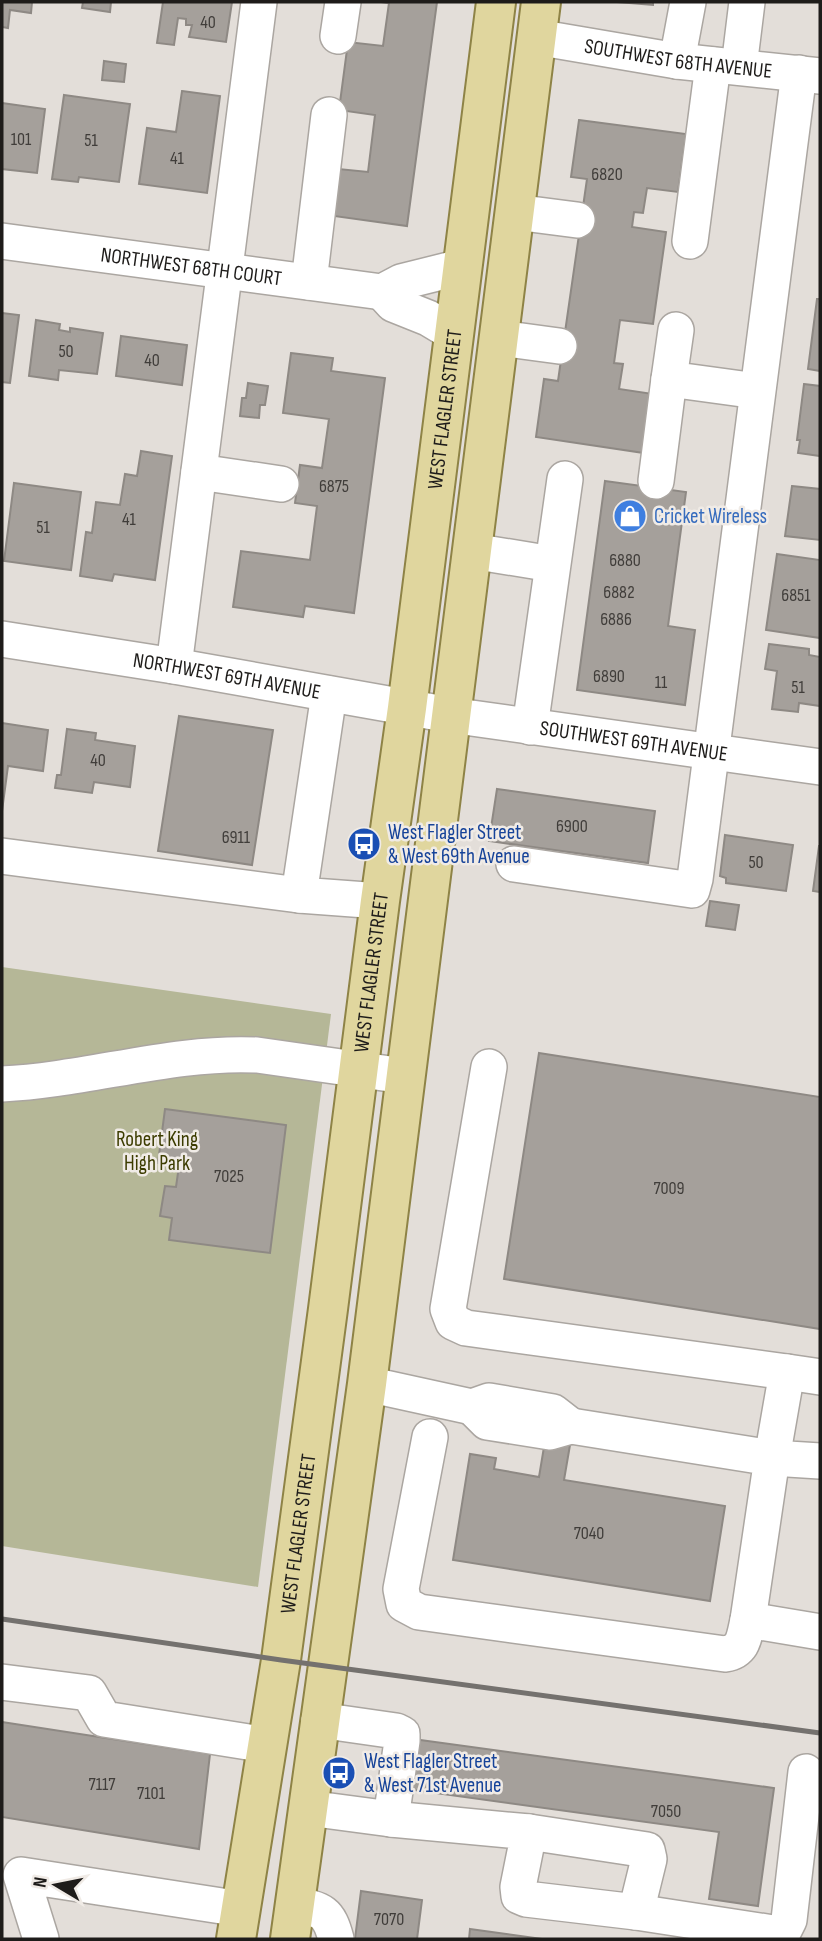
<svg xmlns="http://www.w3.org/2000/svg" width="822" height="1941" font-family="'Sofia Sans Condensed',sans-serif">
	<style>
		.green { fill: #b5b797 }
		.building { fill: #a5a09b; stroke: #8e8984; stroke-width: 2 }
		.lines { fill: none; stroke-linecap: round; stroke-linejoin: round }
		.minor-casing { stroke: #aba6a1; stroke-width: 38 }
		.major-casing { stroke: #8e8346; stroke-width: 42 }
		.minor { stroke: #fff; stroke-width: 35 }
		.major { stroke: #e0d69e; stroke-width: 38 }
		.rail { stroke: #74716e; stroke-width: 5 }
		.labels { text-anchor: middle; dominant-baseline: central; stroke-width: 5; stroke-linejoin: round; paint-order: stroke }
		.number-label { font-size: 18px; fill: #403d3a }
		.street-label { font-size: 21px; fill: #1e1c1a; stroke: #f0ebe6 }
		.shop-label { font-size: 21px; fill: #366cbe; stroke: #f0ebe6; text-anchor: start }
		.transit-label { font-size: 21px; fill: #164399; stroke: #f0ebe6; text-anchor: start }
		.park-label { font-size: 21px; fill: #3c3c00; stroke: #f0ebe6 }
	</style>
	<rect width="100%" height="100%" fill="#e3ded9"/>
	<path class="green" d="M2 967 331 1014 258 1587 2 1546Z"/>
	<path class="building" d="M2 2H32L31 13 10 10 8 28 2 27Z
		M83 2H111L110 12 82 8Z
		M163 2H232L226 42 189 37 192 25H186V19L178 18 174 45 157 43Z
		M381 2H437L407 226 334 216 339 169 368 172 375 115 339 110 348 42 383 46 389 3Z
		M617 2H653V5Z
		M104 61 126 64 124 82 102 80Z
		M182 91 220 96 207 193 139 184 147 128 176 132Z
		M64 95 130 104 119 182 79 177 78 182 52 179Z
		M2 103 45 109 37 173 2 169Z
		M579 120 686 134 678 192 647 188 643 213 634 212 632 227 666 232 653 324 620 320 614 363 623 364 619 389 653 394 644 453 536 437 544 379 558 381 587 179 571 177Z
		M817 299H820V371L808 369Z
		M2 313 19 315 10 383 2 382Z
		M36 320 60 324 59 330 70 332V328L103 333 97 374 59 370 58 380 29 376Z
		M121 336 187 345 182 385 116 376Z
		M291 353 333 358 331 371 385 378 354 613 305 606 303 617 233 607 241 551 310 560 317 506 295 503 300 465 322 468 329 419 283 413Z
		M248 383 268 386 265 405H260L259 418 240 416 242 398H246Z
		M804 384 820 386V456L798 453 800 440H797Z
		M141 451 172 456 155 580 114 574 112 581 80 576 86 532 92 533 96 502 120 505 125 474 137 476Z
		M605 481 686 492 668 626 695 630 685 705 577 690Z
		M14 483 81 492 71 570 4 561Z
		M792 486 820 489V540L785 536Z
		M777 554 820 560V638L766 630Z
		M769 644 809 649V655L820 657V706L799 703 798 712 772 709 777 671 765 669Z
		M179 716 273 730 252 865 158 851Z
		M2 723 48 730 43 771 8 766 2 811Z
		M67 729 96 733 95 740 135 746 130 787 94 782 92 793 55 788 57 775H61Z
		M497 789 655 811 648 863 489 841Z
		M363 835 368 836 366 852H361Z
		M725 835 793 845 786 891 726 883V878L720 876Z
		M819 846H820V892L813 891Z
		M710 901 739 905 735 930 706 926Z
		M539 1053 820 1097V1329L504 1279Z
		M165 1109 286 1125 270 1253 169 1240 172 1218 160 1216 165 1186 176 1187 179 1166 158 1163Z
		M545 1441 570 1445 564 1480 725 1506 710 1601 453 1560 470 1454 496 1458 494 1469 539 1477Z
		M2 1722 210 1754 199 1849 2 1817Z
		M413 1739 774 1788 758 1906 709 1899 719 1832 406 1789Z
		M337 1764H342L340 1782 334 1781Z
		M361 1891 422 1900 417 1939H355Z
		M470 1929 542 1939H469Z"/>
	<g class="lines">
		<defs>
			<g id="minor">
				<path d="M338 36 343 2"/>
				<path id="s1" d="M536 37 677 61 820 76"/>
				<path d="M677 61 688 2"/>
				<path d="M739 67 747 2"/>
				<path d="M515 212 577 220"/>
				<path id="s2" d="M2 241 382 292 401 282 461 267"/>
				<path d="M690 241 713 65"/>
				<path d="M309 282 329 115"/>
				<path d="M382 292 393 304 428 318 453 333"/>
				<path d="M676 330 669 379 757 391"/>
				<path d="M499 338 559 346"/>
				<path d="M199 472 281 484"/>
				<path d="M656 481 669 379"/>
				<path d="M472 551 552 564"/>
				<path id="s3" d="M2 639 174 666 450 715 820 767"/>
				<path d="M174 666 259 2"/>
				<path d="M329 694 299 895 380 901"/>
				<path d="M530 727 565 479"/>
				<path d="M2 856 299 895"/>
				<path d="M514 864 692 890 695 879 799 73"/>
				<path d="M489 1067 448 1309 453 1322 466 1328 787 1372 772 1458 820 1461"/>
				<path d="M2 1084C87 1080 172 1051 257 1055L404 1076"/>
				<path d="M787 1372 820 1377"/>
				<path d="M367 1384 472 1407"/>
				<path d="M489 1401 553 1412 571 1426 550 1432 487 1422 472 1407Z"/>
				<path d="M430 1437 401 1589 404 1604 419 1612 725 1654C744 1651 744 1637 748 1620L772 1458 571 1426"/>
				<path d="M748 1620 820 1632"/>
				<path d="M2 1682 89 1693 104 1719 267 1745"/>
				<path d="M308 1808 391 1819 402 1741V1734L396 1731 319 1720"/>
				<path d="M391 1819 529 1832 518 1887 519 1896 526 1899 636 1912 773 1933 784 1930 789 1920 806 1772"/>
				<path d="M529 1832 647 1850 649 1859 636 1912"/>
				<path d="M295 1905C322 1909 329 1912 336 1939"/>
				<path d="M41 1939 21 1875 241 1909"/>
			</g>
			<g id="major">
				<path id="s4" d="M236 1939 281 1660 328 1309 380 901 407 708 496 2"/>
				<path d="M290 1939 367 1384 541 2"/>
			</g>
		</defs>
		<use href="#minor" class="minor-casing"/>
		<use href="#major" class="major-casing"/>
		<use href="#minor" class="minor"/>
		<use href="#major" class="major"/>
		<path class="rail" d="M2 1619 281 1660 820 1733"/>
	</g>
	<defs>
		<symbol id="shop-disc" viewBox="-11 -11 22 22"><circle r="9.5" fill="#3f7fe0" stroke="#f0ebe6"/><path d="M-5-2.5h2.3a2.7 3.5 0 0 1 5.4 0H5L5.5 6h-11ZM-1.5-2.5h3a1.5 2.3 0 0 0-3 0Z" fill="#fff"/></symbol>
		<symbol id="bus-disc" viewBox="-11 -11 22 22"><circle r="9.5" fill="#1a4fb4" stroke="#f0ebe6"/><path d="M-5-6H5V4H4V6H2V4H-2V6H-4V4H-5ZM-3.5-4V0h7V-4ZM-3.5 1.2v1.5H-2V1.2ZM2 1.2v1.5H3.5V1.2Z" fill="#fff"/></symbol>
	</defs>
	<g fill-rule="evenodd">
		<use href="#shop-disc" x="611" y="497" width="38" height="38"/>
		<use href="#bus-disc" x="345" y="825" width="38" height="38"/>
		<use href="#bus-disc" x="320" y="1754" width="38" height="38"/>
	</g>
	<g class="labels">
		<g class="number-label">
			<text x="208" y="22">40</text>
			<text x="21" y="139">101</text>
			<text x="91" y="140">51</text>
			<text x="177" y="158">41</text>
			<text x="607" y="174">6820</text>
			<text x="66" y="351">50</text>
			<text x="152" y="360">40</text>
			<text x="334" y="486">6875</text>
			<text x="129" y="519">41</text>
			<text x="43" y="527">51</text>
			<text x="625" y="560">6880</text>
			<text x="619" y="592">6882</text>
			<text x="796" y="595">6851</text>
			<text x="616" y="619">6886</text>
			<text x="609" y="676">6890</text>
			<text x="661" y="682">11</text>
			<text x="798" y="687">51</text>
			<text x="98" y="760">40</text>
			<text x="572" y="826">6900</text>
			<text x="236" y="837">6911</text>
			<text x="756" y="862">50</text>
			<text x="229" y="1176">7025</text>
			<text x="669" y="1188">7009</text>
			<text x="589" y="1533">7040</text>
			<text x="102" y="1784">7117</text>
			<text x="151" y="1793">7101</text>
			<text x="666" y="1811">7050</text>
			<text x="389" y="1919">7070</text>
		</g>
		<g class="street-label">
			<text stroke="none"><textPath href="#s1" startOffset="144">SOUTHWEST 68TH AVENUE</textPath></text>
			<text stroke="none"><textPath href="#s2" startOffset="191">NORTHWEST 68TH COURT</textPath></text>
			<text stroke="none"><textPath href="#s4" startOffset="1544">WEST FLAGLER STREET</textPath></text>
			<text stroke="none"><textPath href="#s3" startOffset="228">NORTHWEST 69TH AVENUE</textPath></text>
			<text stroke="none"><textPath href="#s3" startOffset="640">SOUTHWEST 69TH AVENUE</textPath></text>
			<text stroke="none"><textPath href="#s4" startOffset="976">WEST FLAGLER STREET</textPath></text>
			<text stroke="none"><textPath href="#s4" startOffset="410">WEST FLAGLER STREET</textPath></text>
		</g>
		<g class="shop-label">
			<text x="654" y="516">Cricket Wireless</text>
		</g>
		<g class="transit-label">
			<text x="388" y="832">West Flagler Street<tspan x="388" dy="24">&amp; West 69th Avenue</tspan></text>
			<text x="364" y="1761">West Flagler Street<tspan x="364" dy="24">&amp; West 71st Avenue</tspan></text>
		</g>
		<g class="park-label">
			<text x="157" y="1139">Robert King<tspan x="157" dy="24">High Park</tspan></text>
		</g>
	</g>
	<rect width="822" height="1941" fill="none" stroke="#1e1c1a" stroke-width="7"/>
	<g transform="translate(56 1885) rotate(280)" stroke="#f0ebe6" stroke-width="5" paint-order="stroke">
	<path d="M0-5L12 26L0 18L-12 26Z" fill="#1e1c1a"/>
	<text y="-10" font-size="19" font-weight="bold" text-anchor="middle" fill="#1e1c1a">N</text>
	</g>
</svg>
